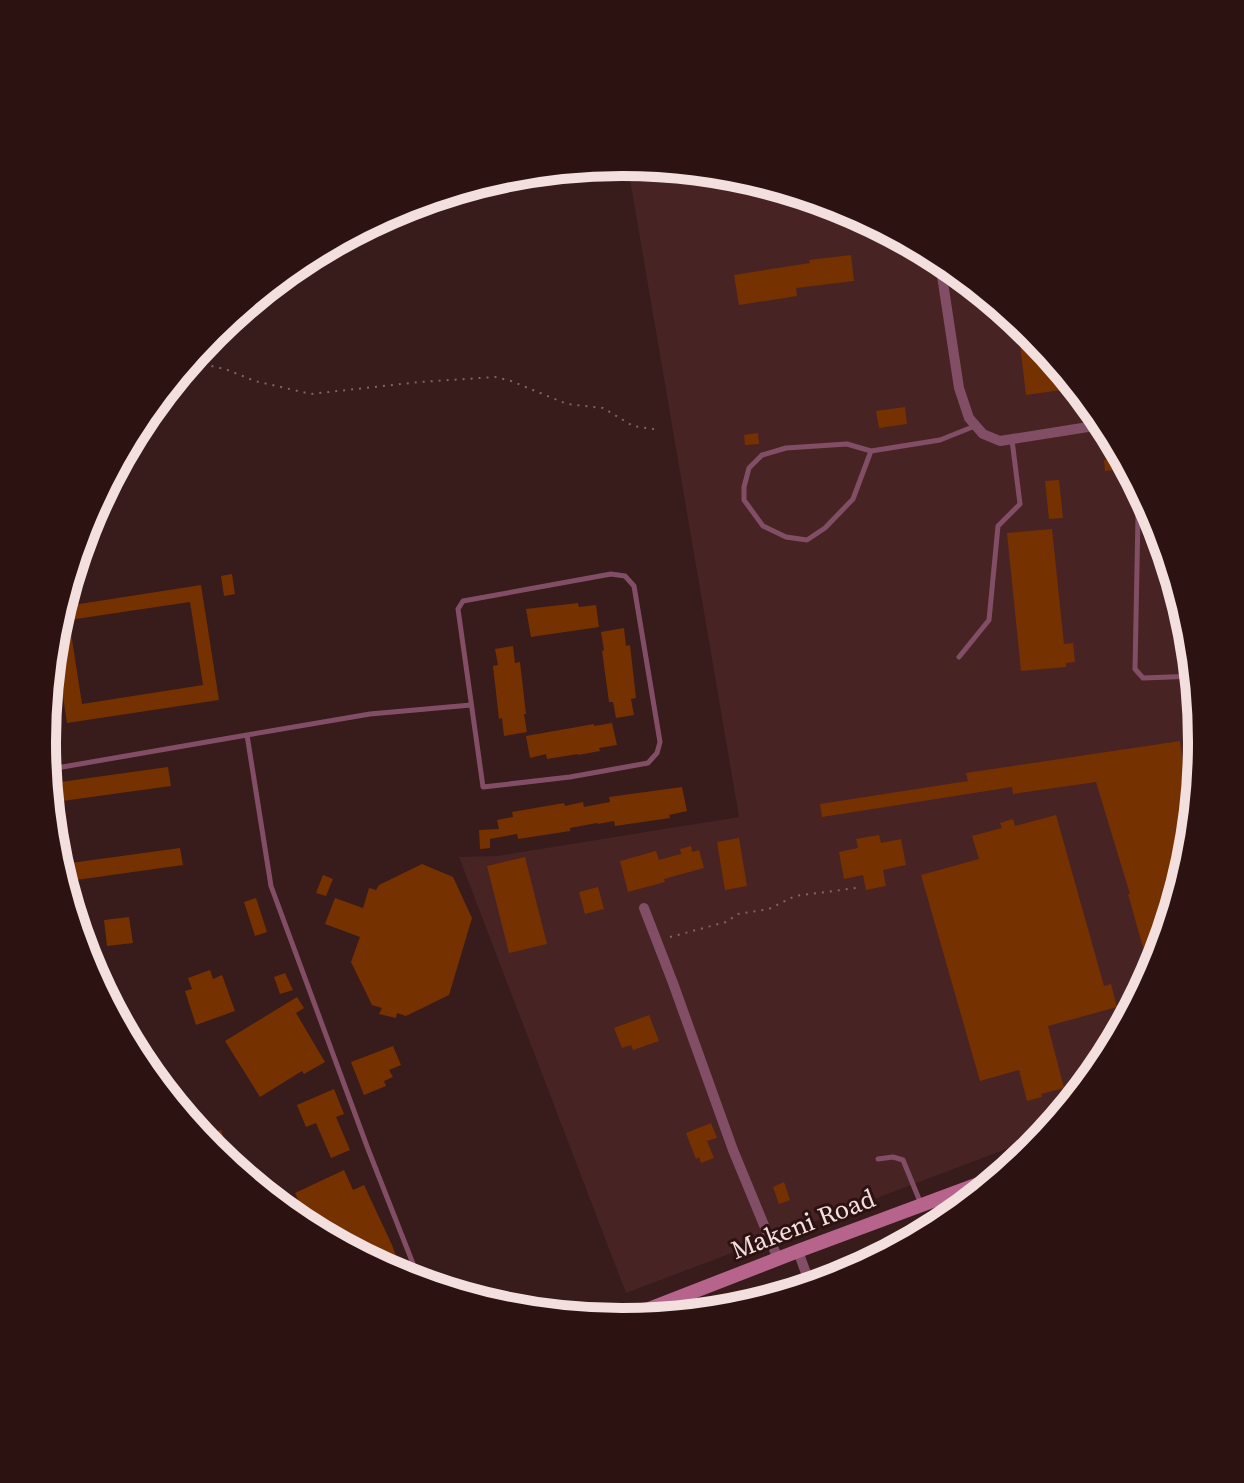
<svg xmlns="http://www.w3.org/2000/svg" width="1244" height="1483" font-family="'Source Serif 4',serif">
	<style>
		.built { fill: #472324 }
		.building { fill: #763100; fill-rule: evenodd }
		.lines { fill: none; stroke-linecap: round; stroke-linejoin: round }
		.path { stroke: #7f6565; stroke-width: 2; stroke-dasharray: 2 6; stroke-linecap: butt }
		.lane { stroke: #824e66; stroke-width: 5 }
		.street { stroke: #824e66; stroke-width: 10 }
		.secondary { stroke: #b7648c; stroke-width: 14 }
		.labels { text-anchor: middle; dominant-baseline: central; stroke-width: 6; stroke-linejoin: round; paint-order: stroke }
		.street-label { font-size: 26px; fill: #f3dfde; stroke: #2d1212 }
		.rim { fill: none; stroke: #f3dfde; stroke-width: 10 }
	</style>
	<rect width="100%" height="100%" fill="#381b1b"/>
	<path class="built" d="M627 162 736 173 844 206 945 260 1032 332 1105 420 1158 520 1191 629 1202 742 1191 855 1158 964 1104 1064 1046 1134 626 1293 459 857 497 856 739 817Z"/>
	<path class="building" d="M851 255 854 281 796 288 797 296 739 305 734 275 810 263 809 260Z
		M1017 319 1032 332 1058 363 1061 390 1026 395Z
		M905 407 907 424 879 428 876 411Z
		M758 433 759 444 745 445 744 435Z
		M1124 457 1130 468 1105 471 1104 460Z
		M1059 480 1063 518 1049 519 1045 481Z
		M1052 529 1064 644 1073 643 1075 662 1066 663V667L1021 671 1007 533Z
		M232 574 235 594 224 596 221 576Z
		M201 585 219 700 67 723 53 632 60 607ZM190 602 203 685 82 704 69 620Z
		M578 603 579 607 596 605 599 627 531 637 526 609Z
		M624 628 626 646 630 645 636 698 631 699 634 715 616 718 613 702H609L602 651 604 650 601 632Z
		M513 646 515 663 520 662 526 714H524L527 732 504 736 502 718 499 719 493 666 498 665 495 649Z
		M612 723 617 745 599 748 600 751 578 755V754L547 759 546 754 530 758 526 736 594 724V726Z
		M1180 741 1184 768 1195 808 1191 855 1158 964 1151 976 1128 894H1130L1096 782 1013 794 1012 787 822 817 820 804 968 781 966 773Z
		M168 767 171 786 48 803 46 784Z
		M682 787 687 811 669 815 670 818 615 826 614 821 598 824 597 823 570 828V831L518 839 517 834 490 839V848L480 849 479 830 499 829 497 820 513 817 512 812 564 803 565 806 583 802 584 807 610 802 609 797Z
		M1056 815 1104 986 1111 984 1117 1007 1048 1026 1064 1088 1041 1094 1042 1097 1027 1101 1019 1070 980 1081 921 875 979 859 972 836 1002 828 1000 823 1013 819 1015 826Z
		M879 835 881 843 901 839 906 865 883 870 886 886 866 890 863 875 844 879 839 852 858 848 856 839Z
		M739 838 747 886 725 890 717 842Z
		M691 846 692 852 699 850 704 868 664 879 665 882 628 892 620 861 656 851 659 860 681 854 680 849Z
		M180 848 183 865 62 882 56 865Z
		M525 857 547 944 509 953 487 866Z
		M422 864 453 877 472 918 449 995 406 1016 397 1013 396 1018 379 1014 382 1008 372 1005 351 962 360 937 325 924 335 898 363 908 369 888 376 890 379 885Z
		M323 875 333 879 326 896 316 893Z
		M598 887 604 909 585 914 579 892Z
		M256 898 267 932 255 936 244 902Z
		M129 917 133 943 107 946 104 920Z
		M210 970 213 979 222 975 235 1011 196 1025 185 991 192 989 188 978Z
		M285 973 293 990 280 994 274 977Z
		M297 997 304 1008 296 1013 325 1062 304 1074 302 1071 260 1097 225 1041Z
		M649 1015 659 1041 633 1050 631 1045 622 1048 614 1028Z
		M393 1046 401 1065 389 1070 393 1077 384 1081 386 1086 364 1095 351 1062Z
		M334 1089 344 1114 336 1117 350 1150 331 1158 316 1123 306 1127 297 1105Z
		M711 1123 717 1138 707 1141 714 1158 701 1163 699 1157 696 1159 686 1133Z
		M221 1130 228 1153 217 1156 199 1136Z
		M344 1170 353 1190 364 1185 392 1245 404 1278 317 1233 308 1213 305 1214 295 1193Z
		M784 1182 790 1200 779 1204 773 1187Z"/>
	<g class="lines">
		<path class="path" d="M188 361 225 369 255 381 311 394 420 382 495 377 511 381 567 404 603 408 633 426 660 430
			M670 937 726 922 738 914 769 909 795 896 856 888"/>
		<path class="lane" d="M871 451 853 499 825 528 807 540 786 537 763 526 744 500V487L749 468 762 455 786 448 847 444 871 451 940 440 975 426
			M1149 504 1142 506 1138 516 1135 669 1143 678 1196 676
			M86 521 92 513 93 506
			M611 574 625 576 634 586 660 742 657 753 648 763 570 777 483 787 458 609 463 601Z
			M959 657 989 620 998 526 1020 504 1012 440
			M1201 755V753
			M45 770 247 735
			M878 1159 893 1157 903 1160 921 1204
			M421 1284 368 1149 271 886 247 735 370 714 471 705"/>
		<path class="street" d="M939 256 959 388 969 418 983 434 1000 441 1107 424
			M644 908 673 983 733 1150 778 1259
			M798 1251 811 1287"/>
		<path class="secondary" d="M618 1321 798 1251 1005 1174"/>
	</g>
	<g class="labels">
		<g class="street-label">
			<text transform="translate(803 1224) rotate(-21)">Makeni Road</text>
		</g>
	</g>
	<path d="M0 0H1244V1483H0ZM56 742a566 566 0 1 1 1132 0a566 566 0 1 1-1132 0Z" fill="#2d1212" fill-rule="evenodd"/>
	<path class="rim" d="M56 742a566 566 0 1 1 1132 0a566 566 0 1 1-1132 0Z"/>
</svg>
